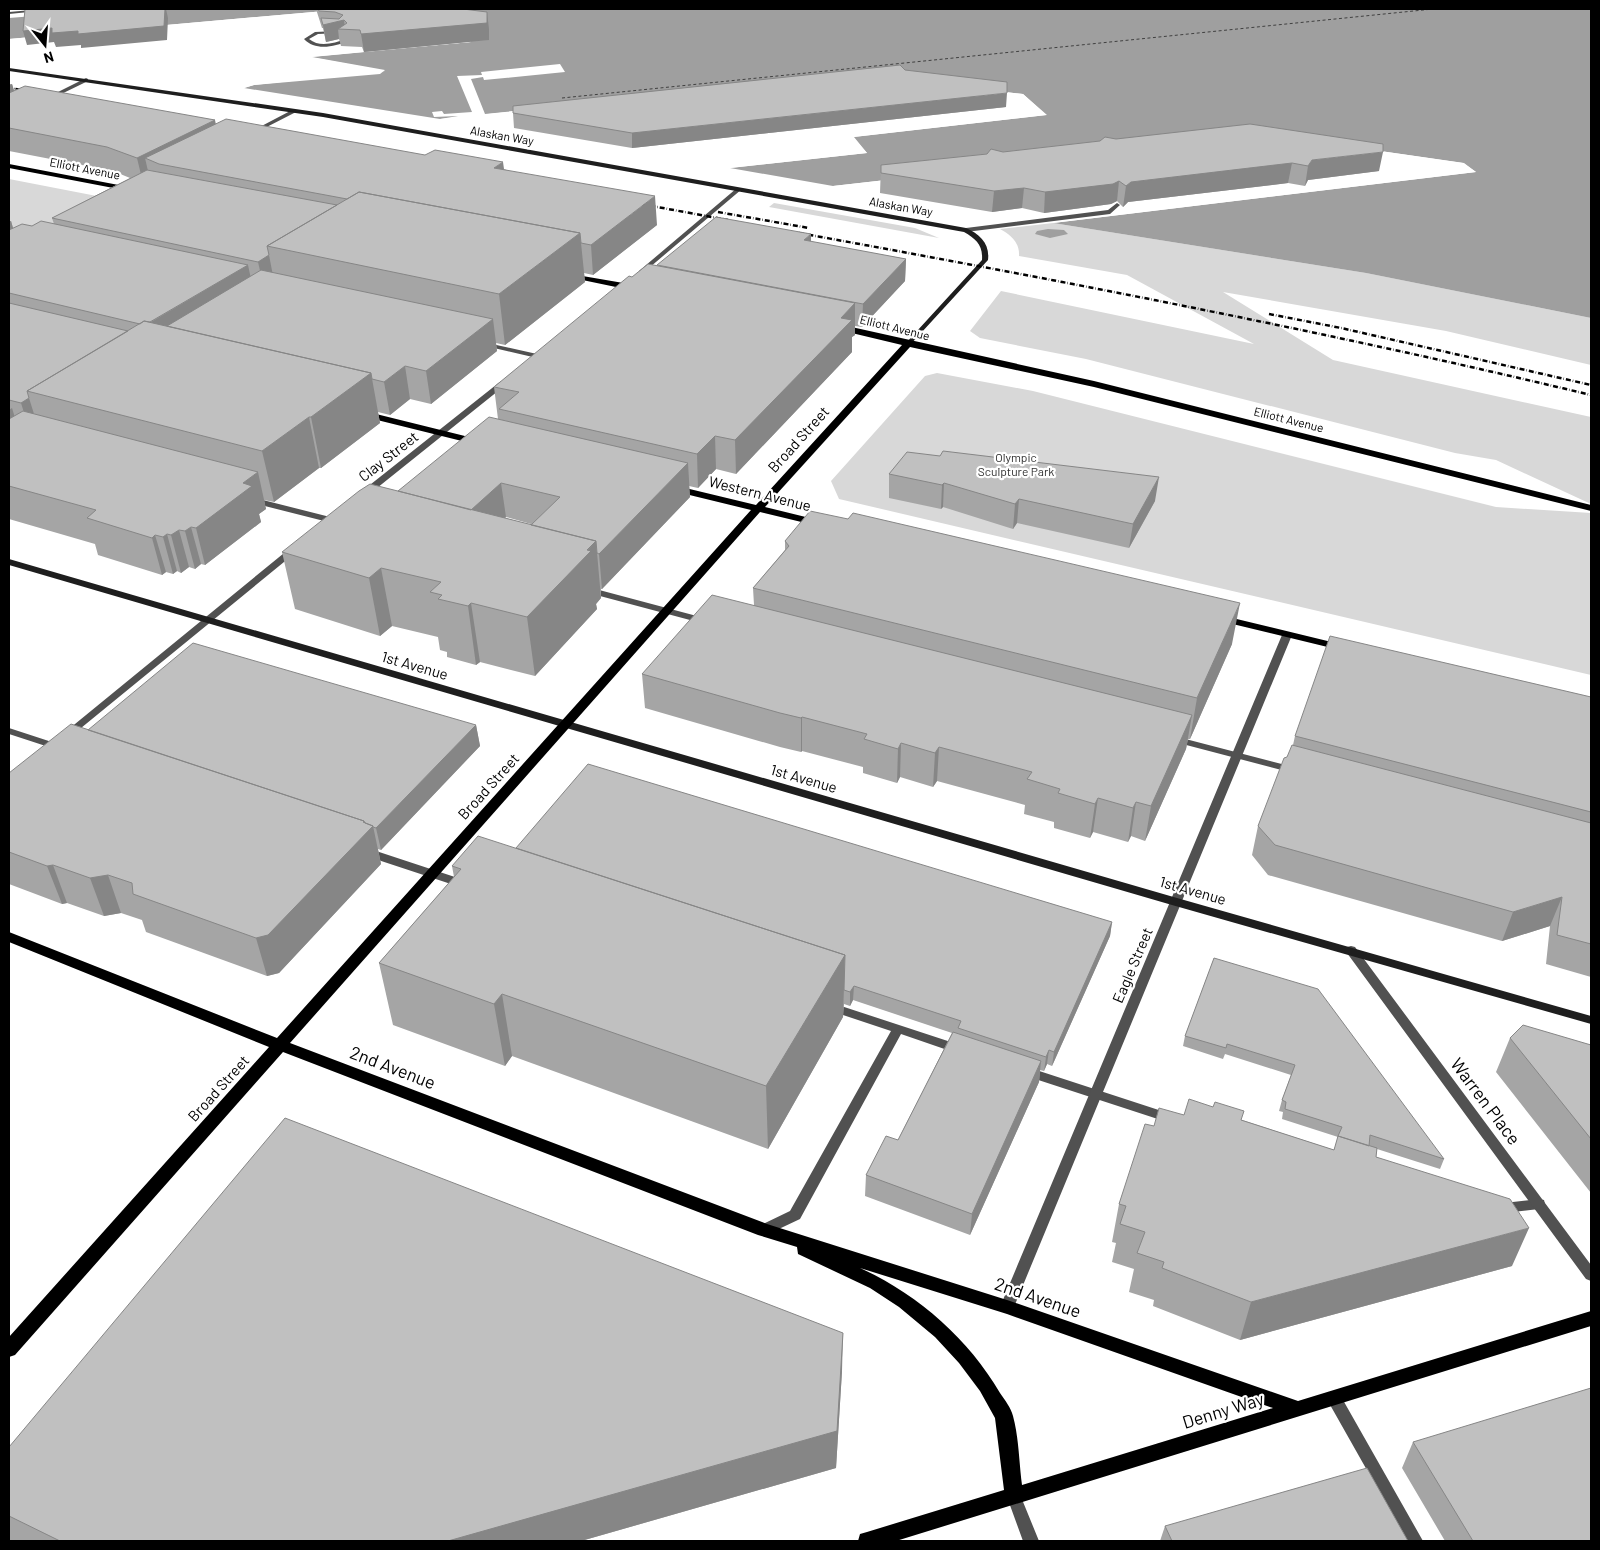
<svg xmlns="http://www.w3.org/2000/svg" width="1600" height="1550" font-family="Barlow,sans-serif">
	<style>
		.green { fill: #d8d8d8 }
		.water { fill: #9f9f9f }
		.pier { fill: #fff }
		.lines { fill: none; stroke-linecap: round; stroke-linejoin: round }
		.ferry { stroke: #404040; stroke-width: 1; stroke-dasharray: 3 2.5; stroke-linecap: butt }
		.service { fill: #515151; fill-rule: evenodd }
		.minor { fill: #515151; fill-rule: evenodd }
		.tertiary { fill: #515151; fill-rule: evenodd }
		.secondary { fill: #1e1e1e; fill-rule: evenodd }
		.primary { fill: #000; fill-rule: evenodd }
		.rail-far1 { stroke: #000; stroke-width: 2; stroke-dasharray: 4 1 0.5 1; stroke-linecap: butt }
		.rail { stroke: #000; stroke-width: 2.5; stroke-dasharray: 5 2 0.5 2; stroke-linecap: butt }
		.wall { fill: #a5a5a5; fill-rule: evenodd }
		.shaded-wall { fill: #868686 }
		.building { fill: #c0c0c0; stroke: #868686 }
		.labels { text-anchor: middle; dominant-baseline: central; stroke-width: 4.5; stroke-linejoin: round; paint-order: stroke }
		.far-street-label { font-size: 12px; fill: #000; stroke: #fff }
		.far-park-label { font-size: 12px; fill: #2f2f2f; stroke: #fff }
		.street-label { font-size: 15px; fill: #000; stroke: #fff }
		.near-street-label { font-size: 18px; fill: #000; stroke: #fff }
	</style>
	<rect width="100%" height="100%" fill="#fff"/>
	<path class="green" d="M9 179 107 198 30 239 9 235Z
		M774 203 915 228 939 238 769 207Z
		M1053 223 1366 273 1591 318V365L1446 331 1223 292 1333 360 1591 417V504L1496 460 1455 453 1086 359 980 338 970 331 1001 291 1254 344 1127 275 1019 256C1020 243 1011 235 1000 229Z
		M937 373 1033 391 1496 507 1591 513V675L839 499 831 481 925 376Z"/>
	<path class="water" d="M121 9H1591V318L1366 273 1053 223 1476 172 1463 163 1276 136 833 186 730 168 867 153 853 137 1046 115 1023 94 851 76 440 119 244 88 254 85 385 71 310 57 471 42 336 10 9 39V18Z
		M1048 229 1064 230 1068 234 1050 238 1035 234 1037 231Z"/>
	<path class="pier" d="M336 10 465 26 471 42 312 57 385 70 380 74 254 85 244 88H241L243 86 254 82 377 71 309 59 307 57 309 54 468 40 463 28 336 13 9 42V39Z
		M560 64 565 72 484 80 483 77 471 79 485 114 851 76H876L1023 94 1047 115 854 137 867 153 730 168H727L730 166 862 151 851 138 852 134 1041 113 1022 96 875 78 851 79 449 120 440 119 458 116 434 117 432 112 442 111 444 114 472 112 457 76 482 75 481 72Z
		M1276 136 1464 163 1476 172 1053 223H1050L1052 221 1469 170 1463 166 1276 139 842 188 833 186Z"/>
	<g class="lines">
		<path class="ferry" d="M562 98 1433 9"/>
		<path class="service" d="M43 9H59L9 14V12Z
			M337 31 339 33 318 34 309 39C320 48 334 43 346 39L348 41C334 47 315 51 304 39L315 32Z
			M1117 203 1120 205 1110 214 966 232 963 230 966 228 1108 210Z
			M483 342 537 354 541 356 537 358 481 345 479 344Z
			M249 498H255L338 519 339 521 338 523H332L249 502Z
			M588 587 708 619 709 621 705 624 585 592 584 590Z
			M9 728 61 745 63 747 58 750 9 734Z
			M1174 736 1297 768 1298 770 1293 773 1171 741 1169 739Z
			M367 848 467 881 468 884 467 887 463 888 363 855 362 852 363 849Z
			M832 1003 963 1046 965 1049 963 1052 959 1054 901 1034 800 1219 764 1236 759 1234 757 1230 759 1226 790 1211 891 1031 828 1010 826 1007 828 1004Z
			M1027 1067 1174 1115 1176 1118 1174 1121 1170 1123 1023 1075 1021 1072 1023 1069Z
			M1539 1199 1544 1200 1545 1204 1544 1208 1539 1209 1504 1213 1499 1212 1498 1208 1499 1204 1504 1203Z
			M1334 1391 1339 1393 1423 1541H1407L1329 1403 1327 1398 1329 1393Z"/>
		<path class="minor" d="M501 381 508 383 367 496H361V492Z
			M292 548 296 551 295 553 70 737H64L62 735 64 733 289 549Z
			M1287 632 1292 635 1014 1307 1012 1311 1007 1313 1002 1311 1000 1307 1282 635Z
			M1351 946 1355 947 1591 1265V1281L1586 1279 1347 953 1345 950 1347 947Z"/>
		<path class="tertiary" d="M86 78 88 79V81L51 99 46 98Z
			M294 109 297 111 296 112 255 133 250 132Z
			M737 188 742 189 643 273H639V271Z
			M1014 1490 1019 1492 1039 1541H1023L1007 1497 1009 1492Z"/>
		<path class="secondary" d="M9 68 323 113 966 228C980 234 990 244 988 260L910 345H906V343L982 260C983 245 976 239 964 232L323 117 9 71Z
			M9 559 1177 898 1591 1016V1024L1172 905 9 565Z"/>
		<path class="primary" d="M9 164 129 187 133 189 129 191 9 168Z
			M565 273 635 285 639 288 635 291 568 277H565Z
			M838 324 1094 381 1591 505V511L1094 387 910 347 765 507 822 521 823 523 822 525 818 526 760 512 290 1043 767 1224 1007 1300 1298 1401 1591 1311V1326L896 1541H858L860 1534 867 1532 1004 1490 995 1418 980 1391 959 1363 935 1337 899 1307 870 1288 798 1254 797 1247 758 1235 283 1052 15 1355 9 1357V1337L269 1047 9 942V932L277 1038 751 510 669 490V486L673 485 756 505 902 345 835 329 834 327ZM860 1268 1007 1314 1273 1408 1022 1485C1019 1463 1019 1438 1013 1416 1011 1408 1005 1400 1000 1393 968 1338 917 1294 860 1268Z
			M364 411 481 440 483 442 478 445 361 416V412Z
			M1220 615 1348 646 1350 648 1344 651 1216 620 1214 618Z"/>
		<path class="rail-far1" d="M9 88 32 91"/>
		<path class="rail" d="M641 204 728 220
			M718 212 809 228
			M799 233C1064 281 1329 332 1591 395
			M1269 314 1341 328 1591 385"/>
	</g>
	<path class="wall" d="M316 9H463L489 29V40L364 52 362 47 341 46 339 39 326 42 323 28H322Z
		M905 70 1006 107 632 148 514 128 513 113Z
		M9 84H12L14 91 215 120V124L504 169 657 225 593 275 584 273 585 282 505 345 496 343 497 351 431 404 410 399 390 415 378 412 380 423 321 468H319L274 502 264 500 266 509 259 514 261 522 205 565 201 564 195 569 189 567 181 573 177 571 173 574 166 572 162 575 98 555 95 544 9 519V221H11L13 228 54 224 52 218 130 178 113 171 9 151Z
		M1116 139 1379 171 1308 180 1305 186 1288 183 1128 202 1123 207 1117 201 1111 204 1044 213 1022 208 992 212 880 193 881 165Z
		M811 242 906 259 905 281 862 327 855 326V335L852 337V352L736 474 716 469 698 488 689 486 690 497 602 589H601V598L596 604 597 609 535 676 480 662 476 665 447 657V652L440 650 438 637 392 626 380 636 295 609 282 552 398 491 498 419 494 387 632 277 657 266ZM506 517 531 524V525L505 518Z
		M889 474 1155 501 1129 548 1017 523 1013 529 943 507 941 509 889 498Z
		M785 541 1232 644 1190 739H1188L1186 749 1145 841 1131 836 1128 842 1093 832 1090 838 1054 828V822L1024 814 1025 805 937 781 933 787 900 777 897 783 863 773V767L802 751 801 752 780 747 645 708 642 674 754 605 753 588 785 550Z
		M1591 697V977L1546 964 1550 926 1502 941 1268 875 1252 855 1258 826 1293 745 1295 736Z
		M476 725 480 746 381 850 378 849 381 864 279 973 267 976 146 932 142 920 121 913 104 916 67 903 62 904 9 884V773L88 730Z
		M516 848 1112 922 1110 936 1052 1066 1047 1064 1044 1071 1040 1070 1039 1082 970 1235 865 1196 866 1175 898 1140 952 1033 853 1000 850 1006 844 1004 843 1017 768 1149 512 1056 505 1066 393 1025 379 963 454 877 452 866Z
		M1214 958 1444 1159 1440 1169 1377 1149 1376 1157 1512 1266 1240 1340 1153 1306 1154 1300 1129 1292 1134 1269 1112 1262 1116 1243 1112 1242 1119 1204 1154 1126 1184 1115 1242 1120 1334 1150 1338 1137 1282 1119 1283 1112 1279 1111 1282 1100 1291 1075 1225 1054 1223 1059 1183 1046 1185 1036Z
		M1510 1038 1591 1045V1193L1496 1072Z
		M842 1371 836 1468 581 1541H9V1447Z
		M1413 1442 1591 1541H1445L1402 1468Z
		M1165 1526 1408 1541H1160Z"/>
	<path class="shaded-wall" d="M165 9H166L168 18 167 40 81 48V45L56 47 54 42 27 45 23 31 52 28Z
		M487 12 489 29V40L364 52 361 34Z
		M344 20 345 29H338L339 39 326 42 323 25Z
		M12 84 19 107 9 112V86Z
		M1007 93 1006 107 632 148V133Z
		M215 120 220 144 145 158 150 180 143 183 137 158Z
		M1383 152 1379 171 1308 180 1305 186 1308 166 1312 160Z
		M503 162 507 190 494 168Z
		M1292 163 1288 183 1128 202 1123 207 1126 186 1131 182Z
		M1119 181 1117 201 1111 204 1044 213 1045 192Z
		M1024 188 1022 208 992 212 994 191Z
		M655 196 657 225 593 275 591 245Z
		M11 221 20 253 9 258V222Z
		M580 233 585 282 505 345 499 294Z
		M811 234V256L804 240Z
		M269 255 275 286 265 292 258 262Z
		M906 259 905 281 862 327 863 304Z
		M248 265 255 298 190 337 146 325Z
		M855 303V335L852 337V352L736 474 735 440 841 318Z
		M493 319 497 351 431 404 426 371Z
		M405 366 410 399 390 415 384 382Z
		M371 373 380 423 321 468 311 417Z
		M29 398 40 433 32 438 21 403Z
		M12 408 23 444 9 453V410Z
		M309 417 319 468 274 502 262 451Z
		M715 436 716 469 698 488 697 454Z
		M688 463 690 497 602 589 599 554Z
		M258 472 266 509 259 514 261 522 205 565 196 528 243 483Z
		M1159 477 1155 501 1129 548 1133 524Z
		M501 483 506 517 466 553 461 518Z
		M944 483 943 507 941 509 942 485Z
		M1019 499 1017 523 1013 529 1015 504Z
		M191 527 201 564 195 569 185 531Z
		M179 530 189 567 181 573 171 535Z
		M167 534 177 571 173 574 163 537Z
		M155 535 166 572 162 575 152 538Z
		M596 541 601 598 596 604 597 609 535 676 527 617Z
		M381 568 392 626 380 636 369 578Z
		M471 603 480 662 476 665 468 606Z
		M1240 603 1232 644 1190 739 1197 698Z
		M1192 715 1186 749 1145 841 1151 806Z
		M802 717V751L801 752V718Z
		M476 725 480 746 381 850 376 828Z
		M901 743 900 777 897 783 898 749Z
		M939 747 937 781 933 787 935 753Z
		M1098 798 1093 832 1090 838 1095 804Z
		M1136 802 1131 836 1128 842 1133 808Z
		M364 821 373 826 381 864 279 973 267 976 256 938Z
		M53 865 67 903 62 904 47 866Z
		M108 875 121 913 104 916 90 878Z
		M1562 897 1550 926 1502 941 1513 912Z
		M1112 922 1110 936 1052 1066 1054 1052Z
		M845 955 843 1017 768 1149 766 1086Z
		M854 986 853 1000 850 1006V992Z
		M502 994 512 1056 505 1066 494 1004Z
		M1049 1050 1047 1064 1044 1071 1046 1057Z
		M1041 1061 1039 1082 970 1235 972 1214Z
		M1529 1228 1512 1266 1240 1340 1251 1302Z
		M843 1333 842 1371 836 1468 581 1541H448Z"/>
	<path class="building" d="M25 9H165L164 26 78 34V31L52 33V28L23 31Z
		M318 9H463L487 12V23L361 34 360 30 338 29 347 23 344 20 323 25 321 18 339 19 343 15 335 12 319 11Z
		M900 65 905 70 1007 82V93L632 133 513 113V106Z
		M25 86 215 120 137 158 107 147 9 128V93Z
		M226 119 425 155 435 150 503 162 494 168 655 196 591 245 581 243 580 233 359 192 347 199 159 164 145 158Z
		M1250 124 1383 144V152L1312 160 1308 166 1292 163 1131 182 1126 186 1119 181 1113 184 1045 192 1024 188 994 191 881 173V165L987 154 991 149 1003 152 1100 141 1105 137 1116 139Z
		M147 170 337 205 267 246 269 255 258 262 52 218Z
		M359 192 580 233 499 294 267 246Z
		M716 217 811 234 804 240 906 259 863 304 657 265Z
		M41 221 248 265 150 322 144 321 140 324 9 293V230L22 224 32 226Z
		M648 264 855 303 841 318 852 320 735 440 715 436 697 454 499 409 519 392 494 387 629 276 632 277Z
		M261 270 493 319 426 371 405 366 384 382 372 379 371 373 167 326Z
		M9 303 128 331 27 391 29 398 21 403 9 400Z
		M144 321 371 373 311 417H309L262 451 27 391Z
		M23 411 258 472 243 483 252 486 196 528 191 527 185 531 179 530 171 535 167 534 163 537 155 535 152 538 87 518 96 510 9 486V419Z
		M489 417 688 463 599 554 597 553 596 541 531 525 560 497 501 483 471 510 398 491Z
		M943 451 1159 477 1133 524 1019 499 1015 504 944 483 942 485 889 474 907 452 940 456Z
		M370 484 596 541 587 550 591 551 527 617 471 603 468 606 438 599 442 595 430 592 441 582 381 568 369 578 282 552 359 491Z
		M810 511 848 519 853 513 1240 603 1197 698 753 588 789 546 785 541Z
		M712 595 1192 715 1151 806 1136 802 1133 808 1098 798 1095 804 1058 793 1060 789 1027 779 1032 772 939 747 935 753 901 743 898 749 864 739 867 734 802 717 801 718 780 713 642 674Z
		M1330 636 1591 697V812L1295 736Z
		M193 643 476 725 376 828 373 827V826L365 823 364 821 88 730Z
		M71 724 364 821 363 822 373 826 268 935 256 938 133 894 132 883 108 875 90 878 53 865 47 866 9 852V773Z
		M1292 745 1591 823V944L1557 935 1562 897 1513 912 1275 845 1258 826 1284 758 1287 757Z
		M588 764 1112 922 1054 1052 1049 1050 1046 1057 958 1028 961 1021 854 986 850 992 844 990 845 955 516 848Z
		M478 836 845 955 766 1086 502 994 494 1004 379 963 461 869 452 866Z
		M1214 958 1318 989 1444 1159 1370 1135 1369 1146 1338 1136 1342 1127 1285 1109 1286 1102 1282 1100 1295 1065 1227 1044 1226 1048 1185 1036Z
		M1523 1025 1591 1045V1139L1510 1038Z
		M953 1032 1041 1061 972 1214 866 1175 886 1136 898 1140Z
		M1189 1099 1213 1107 1215 1102 1244 1111 1241 1120 1334 1150 1338 1136 1377 1148 1376 1157 1510 1199 1529 1228 1251 1302 1162 1268 1164 1262 1137 1253 1145 1232 1120 1224 1126 1206 1119 1204 1145 1124 1154 1126 1159 1108 1184 1115Z
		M285 1118 843 1333 837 1431 448 1541H60L9 1516V1447Z
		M1591 1388V1541H1473L1413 1442Z
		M1367 1468 1408 1541H1172L1165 1526Z"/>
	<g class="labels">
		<g class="far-street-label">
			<text transform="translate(502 135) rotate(10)">Alaskan Way</text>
			<text transform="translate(85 168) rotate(11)">Elliott Avenue</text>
			<text transform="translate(901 206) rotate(10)">Alaskan Way</text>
			<text transform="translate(895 327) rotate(14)">Elliott Avenue</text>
			<text transform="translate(1289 419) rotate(14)">Elliott Avenue</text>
		</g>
		<g class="far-park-label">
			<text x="1016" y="457">Olympic<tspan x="1016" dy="14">Sculpture Park</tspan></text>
		</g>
		<g class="street-label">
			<text transform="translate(798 439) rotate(-48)">Broad Street</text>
			<text transform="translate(388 456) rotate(-38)">Clay Street</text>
			<text transform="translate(760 493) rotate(14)">Western Avenue</text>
			<text transform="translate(415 665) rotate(16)">1st Avenue</text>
			<text transform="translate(804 778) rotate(16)">1st Avenue</text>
			<text transform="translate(488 786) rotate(-48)">Broad Street</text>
			<text transform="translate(1193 890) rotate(16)">1st Avenue</text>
			<text transform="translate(1132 965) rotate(-67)">Eagle Street</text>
			<text transform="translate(218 1088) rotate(-48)">Broad Street</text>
		</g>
		<g class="near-street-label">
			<text transform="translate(393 1067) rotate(21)">2nd Avenue</text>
			<text transform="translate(1486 1101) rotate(53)">Warren Place</text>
			<text transform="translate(1038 1297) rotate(19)">2nd Avenue</text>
			<text transform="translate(1223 1410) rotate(-17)">Denny Way</text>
		</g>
	</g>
	<rect width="1600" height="1550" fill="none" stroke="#000000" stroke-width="20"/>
	<g transform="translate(45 45) rotate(163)" stroke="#ffffff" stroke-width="4" paint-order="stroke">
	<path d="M0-4L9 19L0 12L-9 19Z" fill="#000000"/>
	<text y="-8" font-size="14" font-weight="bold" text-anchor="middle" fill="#000000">N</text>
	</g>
</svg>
